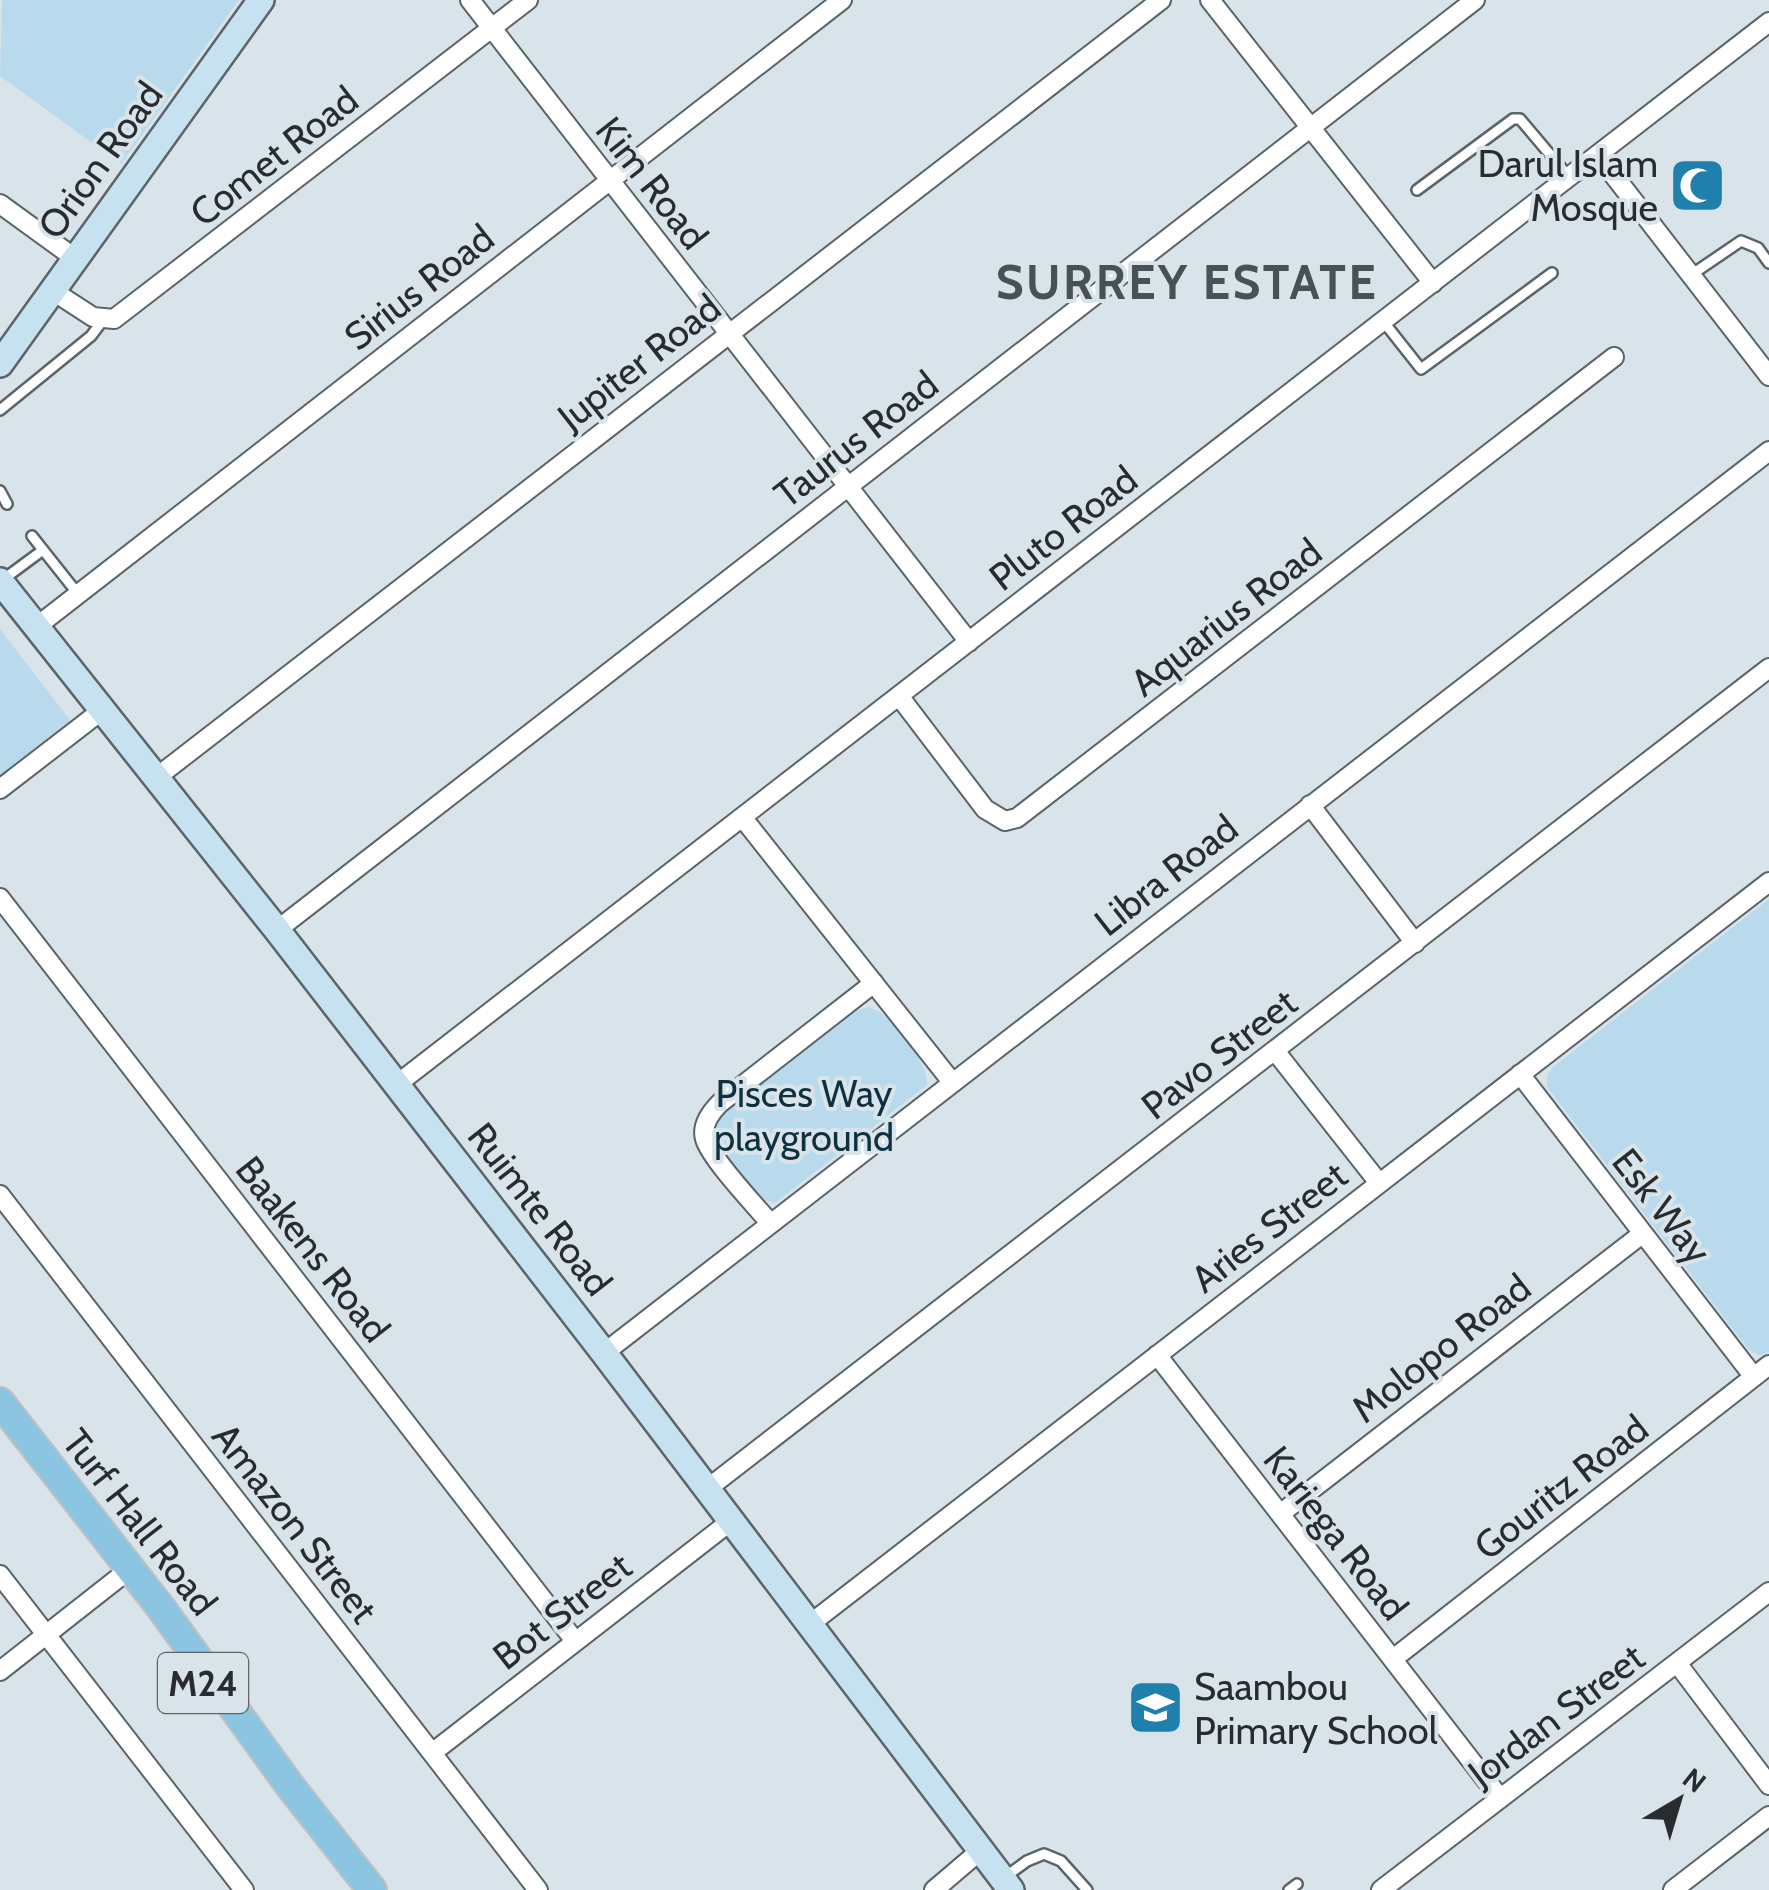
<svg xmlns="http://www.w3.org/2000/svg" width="1769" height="1890" font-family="Cabin,sans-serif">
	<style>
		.green { fill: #b9daed }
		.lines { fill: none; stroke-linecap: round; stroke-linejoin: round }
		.lane-casing { stroke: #5a6469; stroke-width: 14 }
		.street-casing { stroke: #5a6469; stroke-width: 22 }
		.secondary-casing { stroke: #5a6469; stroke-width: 30 }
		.primary-casing { stroke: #bec0c1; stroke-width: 32 }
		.lane { stroke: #fff; stroke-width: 9 }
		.street { stroke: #fff; stroke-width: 18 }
		.secondary { stroke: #c6e2f0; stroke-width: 25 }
		.primary { stroke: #8cc5e2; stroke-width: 28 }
		.labels { text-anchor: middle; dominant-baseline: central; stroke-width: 8; stroke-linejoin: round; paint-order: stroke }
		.shield { fill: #d9e4ea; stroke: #5d6367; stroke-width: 2.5 }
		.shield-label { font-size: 35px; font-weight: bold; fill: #282c2f }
		.street-label { font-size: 38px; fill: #282c2f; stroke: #d9e4ea }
		.poi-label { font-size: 38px; fill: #282c2f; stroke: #d9e4ea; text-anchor: end }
		.park-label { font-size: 38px; fill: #0e3041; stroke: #d9e4ea }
		.district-label { font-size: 48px; font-weight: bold; letter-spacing: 2.5px; fill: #485156; stroke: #d9e4ea }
	</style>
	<rect width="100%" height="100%" fill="#d9e4ea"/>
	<path class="green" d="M2 0H239L121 164 0 76Z
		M0 629 70 720 0 775Z
		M1769 899V1352L1760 1355 1749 1350 1547 1087V1075L1553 1067Z
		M868 1007C890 1012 929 1062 927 1085L775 1203 757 1198 716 1142 715 1125 724 1111 853 1012Z"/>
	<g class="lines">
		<defs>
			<path id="lane" d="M1417 190 1513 119H1520L1569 177
				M1691 275 1741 241 1758 248 1769 263
				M1383 321 1421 369 1552 273
				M0 410 91 336 103 320
				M0 491 7 504
				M32 536 78 594
				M1 581 43 550
				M1005 1877 1027 1861 1044 1854 1061 1861 1087 1890
				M1289 1890 1297 1884"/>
			<path id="street" d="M470 0 969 642
				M1210 0 1433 283
				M1598 155 1769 376
				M0 204 76 259
				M53 291 93 317 114 319 528 0
				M36 627 842 0
				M899 696 985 809 1005 821 1017 818 1614 357
				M157 777 1161 0
				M0 789 101 711
				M1310 805 1415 943
				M742 817 952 1082
				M0 898 575 1641
				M277 930 1475 0
				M1276 1052 1379 1183
				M1520 1074 1754 1377
				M396 1085 1769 22
				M0 1195 538 1890
				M770 1223C754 1204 711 1159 705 1139 701 1125 711 1112 720 1103L874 983
				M604 1353 1769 451
				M1157 1355 1500 1798
				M707 1489 1769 668
				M1280 1514 1642 1234
				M0 1575 244 1890
				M810 1624 1769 882
				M1393 1659 1769 1365
				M1677 1663 1769 1785
				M0 1671 131 1568
				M432 1753 731 1521
				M934 1890 981 1850
				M1381 1890 1769 1592
				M1673 1890 1769 1816"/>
			<path id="secondary" d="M0 364 261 0
				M0 581 277 930 604 1353 1011 1890"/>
			<path id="primary" d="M0 1402 161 1608 290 1786 372 1890"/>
		</defs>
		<use href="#lane" class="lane-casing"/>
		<use href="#street" class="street-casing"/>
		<use href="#secondary" class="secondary-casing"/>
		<use href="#primary" class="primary-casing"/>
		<use href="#lane" class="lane"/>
		<use href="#street" class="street"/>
		<use href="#secondary" class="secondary"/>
		<use href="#primary" class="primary"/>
	</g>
	<defs>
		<symbol id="mosque-square" viewBox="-11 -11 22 22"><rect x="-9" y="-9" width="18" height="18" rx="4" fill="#207fab" stroke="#d9e4ea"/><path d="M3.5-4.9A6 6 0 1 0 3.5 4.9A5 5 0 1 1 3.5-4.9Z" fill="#fff"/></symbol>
		<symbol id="school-square" viewBox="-11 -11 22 22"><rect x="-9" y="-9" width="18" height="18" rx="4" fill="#207fab" stroke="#d9e4ea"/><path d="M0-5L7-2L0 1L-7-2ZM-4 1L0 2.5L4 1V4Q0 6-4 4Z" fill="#fff"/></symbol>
	</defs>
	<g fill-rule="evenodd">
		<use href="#mosque-square" x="1666" y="154" width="63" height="63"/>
		<use href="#school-square" x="1124" y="1676" width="63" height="63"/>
	</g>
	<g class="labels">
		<rect class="shield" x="158" y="1653" width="90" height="60" rx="8"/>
		<g class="shield-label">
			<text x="203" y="1683">M24</text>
		</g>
		<g class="street-label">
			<text transform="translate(274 156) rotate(-38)">Comet Road</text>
			<text transform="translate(100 160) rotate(-54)">Orion Road</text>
			<text transform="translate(652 183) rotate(52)">Kim Road</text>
			<text transform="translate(419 287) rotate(-38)">Sirius Road</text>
			<text transform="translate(639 362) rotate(-38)">Jupiter Road</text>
			<text transform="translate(856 439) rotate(-38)">Taurus Road</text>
			<text transform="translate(1063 528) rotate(-38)">Pluto Road</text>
			<text transform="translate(1226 617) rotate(-38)">Aquarius Road</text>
			<text transform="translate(1166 875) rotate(-38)">Libra Road</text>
			<text transform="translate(1219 1054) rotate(-38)">Pavo Street</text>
			<text transform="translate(1662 1206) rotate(52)">Esk Way</text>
			<text transform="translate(540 1209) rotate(52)">Ruimte Road</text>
			<text transform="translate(1269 1227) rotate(-38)">Aries Street</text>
			<text transform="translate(313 1249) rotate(52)">Baakens Road</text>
			<text transform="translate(1441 1348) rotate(-38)">Molopo Road</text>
			<text transform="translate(1561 1487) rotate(-38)">Gouritz Road</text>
			<text transform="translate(140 1522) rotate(52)">Turf Hall Road</text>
			<text transform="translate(295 1523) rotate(52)">Amazon Street</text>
			<text transform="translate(1336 1533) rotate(52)">Kariega Road</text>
			<text transform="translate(562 1611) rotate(-38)">Bot Street</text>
			<text transform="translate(1556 1715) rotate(-37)">Jordan Street</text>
		</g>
		<g class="poi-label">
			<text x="1658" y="163">Darul Islam<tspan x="1658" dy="44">Mosque</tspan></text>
			<text x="1194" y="1686" text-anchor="start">Saambou<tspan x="1194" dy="44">Primary School</tspan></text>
		</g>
		<g class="park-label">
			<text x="804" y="1093">Pisces Way<tspan x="804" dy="44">playground</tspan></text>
		</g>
		<g class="district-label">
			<text x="1187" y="282">SURREY ESTATE</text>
		</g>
	</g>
	<g transform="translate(1679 1800) rotate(38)" stroke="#d9e4ea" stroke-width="8" paint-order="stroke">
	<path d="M0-8L18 38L0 25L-18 38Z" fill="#282c2f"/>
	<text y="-15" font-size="28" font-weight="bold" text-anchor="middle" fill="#282c2f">N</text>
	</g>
</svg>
